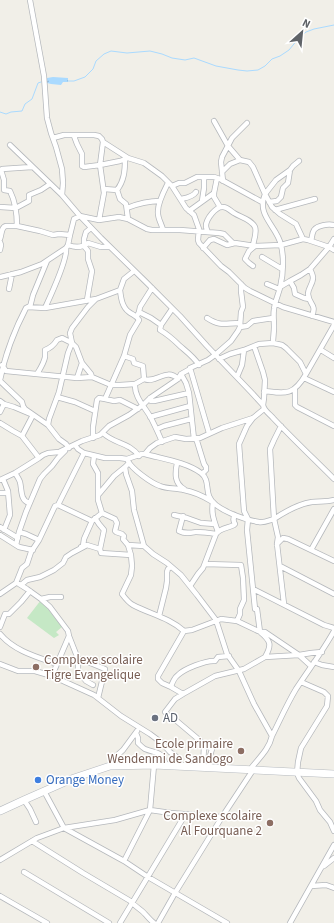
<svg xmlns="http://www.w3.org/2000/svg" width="334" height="923" font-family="'Source Sans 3',sans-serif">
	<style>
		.park { fill: #c5e8c5 }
		.water { fill: url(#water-ripples) }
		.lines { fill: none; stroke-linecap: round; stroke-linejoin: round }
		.stream { stroke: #aadaff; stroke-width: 1 }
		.street-casing { stroke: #b5b8bc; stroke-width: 6 }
		.secondary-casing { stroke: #b6babf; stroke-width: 8 }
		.street { stroke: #fff; stroke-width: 4.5 }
		.secondary { stroke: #fff; stroke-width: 7 }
		.education-dot { fill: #8d6e63; stroke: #fff; stroke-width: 1.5 }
		.worship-dot { fill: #6b7280; stroke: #fff; stroke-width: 1.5 }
		.shop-dot { fill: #3f7fe0; stroke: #fff; stroke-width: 1.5 }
		.labels { text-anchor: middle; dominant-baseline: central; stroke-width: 3; stroke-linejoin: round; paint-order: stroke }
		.education-label { font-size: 13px; fill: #785e54; stroke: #fff; text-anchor: end }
		.worship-label { font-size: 13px; fill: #5b616d; stroke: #fff; text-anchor: start }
		.shop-label { font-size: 13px; fill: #366cbe; stroke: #fff; text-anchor: start }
	</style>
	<defs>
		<pattern id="water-ripples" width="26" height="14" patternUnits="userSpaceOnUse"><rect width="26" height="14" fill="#aadaff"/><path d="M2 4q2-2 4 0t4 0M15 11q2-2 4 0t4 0" fill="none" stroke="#8eb4d2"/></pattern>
	</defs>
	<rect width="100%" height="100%" fill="#f1efe8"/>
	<path class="park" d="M41 600 62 627 56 632 59 635 54 638 27 618Z"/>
	<path class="water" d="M53 77 68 78V82H63L61 85 51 84 47 83V78Z"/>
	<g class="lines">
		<path class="stream" d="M68 81H74L85 77 93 69 96 61 104 54 111 51 127 53 150 51 162 54 172 58 185 60 194 58 216 66 238 70 247 71 258 70 265 66 272 59 280 56 289 50 298 39 306 32 314 29 334 25
			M0 112 6 114 11 112 22 111 25 104 32 99 38 83 41 82"/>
		<defs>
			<path id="street" d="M30 0 44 76 47 118 51 133 56 147 62 169 63 183 62 195 80 216 101 238 145 281 180 316 207 346 251 392 263 405C264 411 270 414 274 419 294 440 314 459 334 479
				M214 121 228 146 240 160
				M74 136 77 144 82 154V166L84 167 100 165 120 161 128 158 144 163 162 176 172 186 186 208 194 215 199 229 198 240 199 243 221 266 229 272 245 288 250 291 283 307 334 322
				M53 138 64 135H94L99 136 102 139 103 142
				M10 145 62 195
				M125 159C125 171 124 181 117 190L120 199 126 204 128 219
				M290 170 276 180 265 194 272 207 280 214 296 224 303 239
				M222 172 230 164 240 160 249 162 253 167 265 194C256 216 277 226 281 245 284 258 283 275 280 288 278 295 275 302 274 309 273 315 274 321 274 327 274 332 273 338 273 343L259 344 244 350 242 365 237 377
				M217 178 214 193V197L220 207
				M223 181 221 162 222 157 232 138 247 123
				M172 186 179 183H185L197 177H214L220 179 262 202
				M104 189 117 190
				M181 199C186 198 193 197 196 192
				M202 201 204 188V177
				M269 202 277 201 281 197 283 188 288 183 290 170 293 166 299 161
				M0 207 16 208 29 201V195L41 190 50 184
				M127 208C137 204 149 201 160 201
				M275 210 315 199
				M189 211 214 193
				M99 220 104 193 100 165 103 142 128 158
				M17 226C17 214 16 203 10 191L4 190V180L1 170 2 169 32 167
				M163 230C162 224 157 218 158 211 158 202 164 191 168 183
				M208 232C207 230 206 228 206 226 206 219 216 206 223 207 228 207 230 211 234 213 240 217 251 219 255 227 257 232 254 240 253 245
				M0 239C2 234 1 227 6 226H17L40 231 53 235 59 234 70 235
				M311 241C312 238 312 233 314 230 318 225 328 224 334 225
				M0 242 1 245 0 250
				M68 245C76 248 82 248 88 243L101 247H110
				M203 248 210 240 214 239 227 245 235 243 255 246 281 245 303 239 308 240 329 247 334 239
				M262 257 282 269
				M253 266 249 263 245 259 249 251 255 246
				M310 269C311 271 313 276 313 278 313 284 308 288 308 294 309 305 317 304 312 316
				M0 277 21 272 42 264 66 248 68 245 70 235 74 219 80 216 99 220 119 217 128 219 147 229 152 230H180L219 233 224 234 233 243
				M290 281 294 288 295 294 304 298 309 299
				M267 284 279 289
				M280 287 290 281 301 275 310 269 329 247 334 250
				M9 289 12 274
				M87 300 92 271 88 259V251L84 246V239L86 232 91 228
				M30 307 33 295 47 261
				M45 308C50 297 68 259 66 248
				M172 309 161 325 160 330C167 334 174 340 180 346 187 352 194 357 199 365
				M139 312 151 318 161 325
				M137 316 139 312 140 307 152 288
				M207 318C221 327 225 323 240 323
				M240 327 247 326 253 321 273 318
				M254 346 263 372 265 380 264 398 263 405
				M321 350 334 358
				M124 356 133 359 134 363 143 366 144 379
				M219 359 230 354 244 350
				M2 365 6 371 77 378 92 377
				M190 368 209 433
				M37 374C40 369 44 363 45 357 45 355 45 353 45 350 51 348 54 345 57 340L62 338 72 343 76 347 82 363 91 374 92 377 111 385H120L135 384 144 379C156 384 166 367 178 379
				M181 374 186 383 189 393 194 439
				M306 374 334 325
				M77 378 82 363
				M304 378 334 392
				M0 380C5 355 14 331 26 308L28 307 45 308 96 299
				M0 381 22 402 23 406 25 409 48 425 59 439 66 444 69 448
				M135 384C134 397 145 407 151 418 155 426 159 434 162 442
				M295 390V405L297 407 334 426
				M264 391C287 394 294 395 306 374L300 362 286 348 282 345 273 343
				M57 397 75 402 95 411
				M150 398 151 401H154L189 393
				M105 399 114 401 120 400 138 409
				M0 401 4 404 14 407 33 415 22 436 39 458
				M0 412 4 404
				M150 417 190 406
				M253 418 247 426 239 444 244 511 248 519 247 530 255 609H257L260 632C271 641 272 645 265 657
				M0 423 13 431 22 436
				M48 425 49 419 59 392 68 353 72 343 70 333 72 328 88 307 96 299 120 290 124 279 134 271
				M157 429 164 426 191 419
				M103 433C114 444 129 442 139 456
				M93 438V427L97 400 99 398 105 399 124 356 130 335 139 320C136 315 133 315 129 312 122 307 121 298 120 290
				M196 438 204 464 206 467V470L202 474
				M75 445 78 449 84 453 105 458H120L127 459 142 454H145C163 459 186 462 201 473 209 479 206 488 209 496 214 510 246 520 259 522 264 523 270 520 274 519L278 537 277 544 284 604
				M145 454 150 448 157 443 175 437 186 439 200 438 222 428 253 418 264 409
				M128 461C132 469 151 483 160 486 167 489 176 488 184 490 194 492 203 496 211 501
				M129 463 125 467 126 474 132 491 134 510 144 546 153 554 167 563 181 575 197 595 216 620 227 654 239 671 254 704 272 736
				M177 463C175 473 174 483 184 489
				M15 473C17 476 19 479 20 482 22 490 20 500 29 503
				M3 479 8 491 10 515 4 530
				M0 480 15 473 39 458 43 455 48 453 59 452 82 441 100 435 109 426 129 415 143 405 150 398 178 379 181 374 190 369V368L208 360 215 355 231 341 238 331 240 327 241 312 243 307 241 291V284
				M0 493H8
				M99 494 114 476 125 467
				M213 502C211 514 214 520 218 532
				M58 505 92 521
				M102 513 115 519 117 523 115 531 116 532 122 534 124 536 123 539 128 545 131 555
				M174 515 187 518 201 523 215 524
				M183 516 179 531C185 534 190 533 196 532 202 532 210 533 216 534
				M95 518 99 524 104 530 100 549
				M274 519 270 449 274 440 281 426
				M274 519C286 511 298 504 312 502 319 501 327 502 334 500
				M0 527 18 538
				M19 532 26 534 39 540
				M0 535 19 547 33 550
				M277 544 283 538 288 539 334 561
				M16 545 19 532 26 512 40 479 44 474 52 466 58 458 65 451
				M128 545 144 546
				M81 547 83 546 84 539 92 521 102 513 98 500V473L93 464 94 456
				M311 550 334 509
				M205 564 241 565 243 578 244 600 240 609V614L237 621
				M280 566 334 594
				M19 584 27 589 41 599 50 607 68 631 69 636 78 659V671L86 681 93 685
				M21 585 27 580 40 577 54 570 63 563 66 557 72 553 87 545 100 549 101 553 131 555 132 566 131 575 122 594C125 598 129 603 133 605 150 614 170 618 184 631
				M190 586 198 574 203 568 216 534C220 528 229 528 234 525L235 524C233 521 233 518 235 515
				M253 589 324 625 334 628
				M0 594 16 583 22 568 27 564 31 552 39 540 55 506 58 505 84 453
				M41 599 50 597H61
				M159 616 166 588 167 581V572L168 569 171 567
				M0 627 5 614H9L21 602 30 591
				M184 631 192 630 221 619 237 621 258 631 265 632 299 655 311 666
				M0 634C14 651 37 657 57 664L52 676 94 695 121 716 150 734 162 743 170 752 178 758 180 763V767
				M78 659 83 660 105 669 98 698
				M314 662 322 665 334 667
				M0 664 18 671H35L52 676
				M57 664 69 636
				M301 682 324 692 328 696 327 706 301 748 298 762 297 773 299 778 316 801 320 810 330 822 334 831
				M171 687C172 683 175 677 178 675 184 669 206 660 215 661L218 657 229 656
				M183 694 171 687 162 683 158 679V676L184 631
				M136 733 138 738V743C140 745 143 748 145 749 157 754 162 750 166 766
				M204 744 212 749 210 756 209 768
				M154 765 150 810 171 813 222 817
				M110 766 114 758 123 750 137 731
				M203 768 204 746V744L172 717 169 716 165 712 175 699 183 694 215 676 244 669 265 657 299 655 311 653 322 652
				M44 791 64 828 124 861 148 877 227 923
				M24 800 30 809 36 822
				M32 841 83 873 132 902C135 907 141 909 145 914 148 917 150 920 154 923
				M0 860 37 838 64 828 115 820 150 810 124 861
				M324 866 334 858
				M24 872 109 923
				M311 886 326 885 334 888
				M0 896 47 923
				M120 923 185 815
				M158 923 175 893 222 817 253 770 252 767C260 757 269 749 272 736 280 720 287 704 296 689 309 669 323 651 334 631
				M290 923 334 845"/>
			<path id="secondary" d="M0 811 24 800 74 778 110 766 154 765 334 774"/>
		</defs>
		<use href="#street" class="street-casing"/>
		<use href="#secondary" class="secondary-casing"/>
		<use href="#street" class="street"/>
		<use href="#secondary" class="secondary"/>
	</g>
	<g class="education-dot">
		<circle cx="36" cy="667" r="4"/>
		<circle cx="241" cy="751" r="4"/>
		<circle cx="270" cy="823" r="4"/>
	</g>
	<circle class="worship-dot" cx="155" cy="718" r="4"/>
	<circle class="shop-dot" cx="38" cy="780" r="4"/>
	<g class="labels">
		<g class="education-label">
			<text x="44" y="660" text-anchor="start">Complexe scolaire<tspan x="44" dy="15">Tigre Evangelique</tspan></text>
			<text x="233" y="744">Ecole primaire<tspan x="233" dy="15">Wendenmi de Sandogo</tspan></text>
			<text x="262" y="816">Complexe scolaire<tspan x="262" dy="15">Al Fourquane 2</tspan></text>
		</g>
		<g class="worship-label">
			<text x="163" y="718">AD</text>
		</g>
		<g class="shop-label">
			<text x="46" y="780">Orange Money</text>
		</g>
	</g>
	<g transform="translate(302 32) rotate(27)" stroke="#ffffff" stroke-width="3" paint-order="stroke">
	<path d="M0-3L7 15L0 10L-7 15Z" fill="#5f6368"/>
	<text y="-6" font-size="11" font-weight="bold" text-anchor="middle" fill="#5f6368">N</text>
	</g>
</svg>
